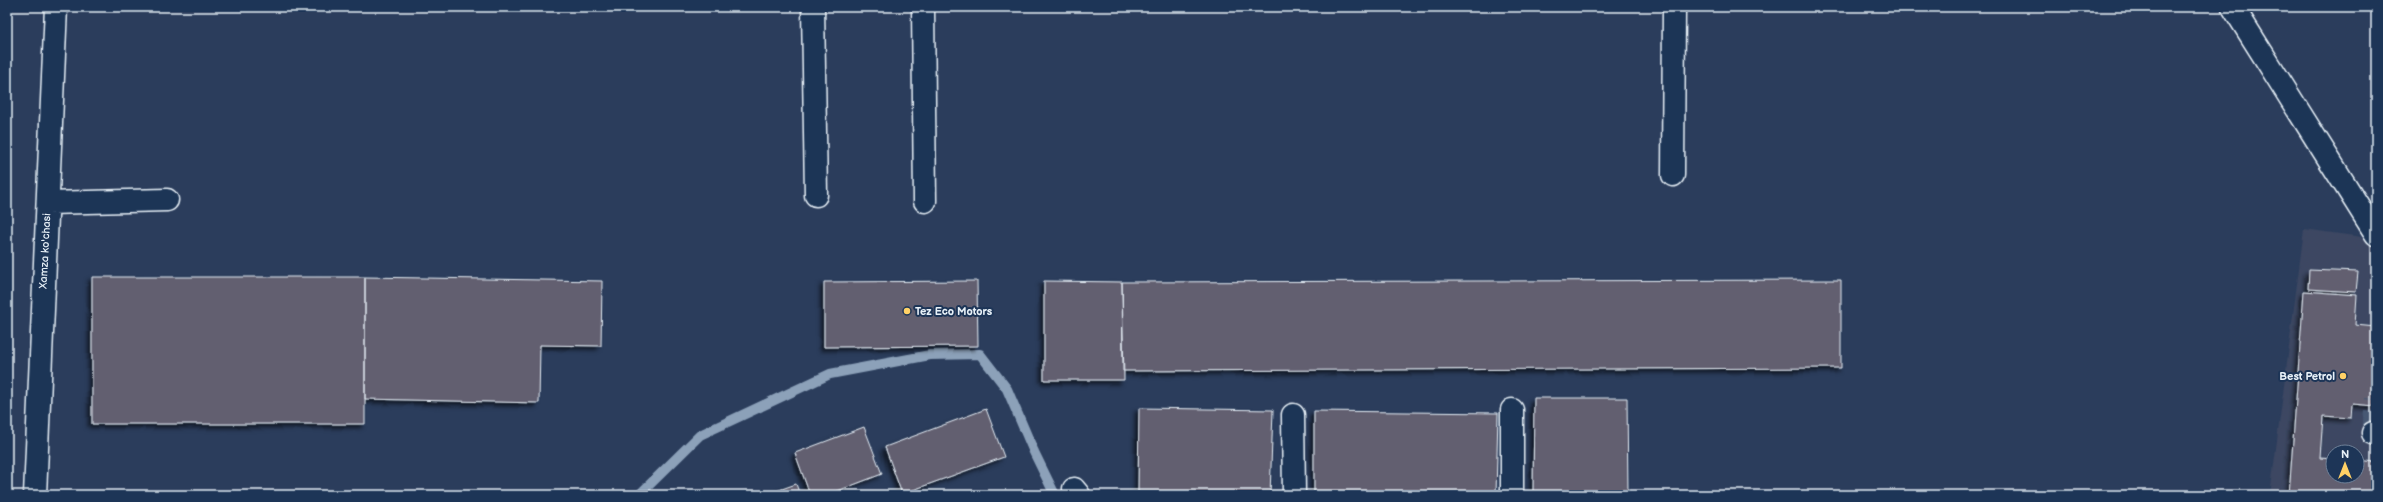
<svg xmlns="http://www.w3.org/2000/svg" width="2383" height="502" font-family="'Balsamiq Sans',sans-serif">
	<style>
		.built { fill: #3c4762; fill-rule: evenodd }
		.lines { fill: none; stroke-linecap: round; stroke-linejoin: round }
		.stream { stroke: #8ca1b9; stroke-width: 10 }
		.building { fill: #625e70; stroke: #e8f1f8; filter: url(#shadow) }
		.minor-tunnel { stroke: #475873; stroke-width: 22; stroke-dasharray: 22 11; stroke-linecap: butt }
		.minor-casing { stroke: #e8f1f8; stroke-width: 25 }
		.minor { stroke: #1d3557; stroke-width: 22 }
		.poi-dot { fill: #ffd166; stroke: #1d3557; stroke-width: 1.5 }
		.labels { text-anchor: middle; dominant-baseline: central; stroke-width: 4; stroke-linejoin: round; paint-order: stroke }
		.street-label { font-size: 11px; fill: #e8f1f8; stroke: #1d3557 }
		.poi-label { font-size: 11px; font-weight: bold; fill: #e8f1f8; stroke: #1d3557; text-anchor: start }
	</style>
	<defs>
		<filter id="shadow"><feDropShadow dx="-3.5" dy="3.5" stdDeviation="2" flood-color="#0009"/></filter>
	</defs>
	<rect width="100%" height="100%" fill="#2b3d5c"/>
	<filter id="ink" filterUnits="userSpaceOnUse"><feTurbulence type="fractalNoise" baseFrequency=".025" numOctaves="2"/><feDisplacementMap in="SourceGraphic" scale="8" xChannelSelector="R" yChannelSelector="G"/><feConvolveMatrix kernelMatrix="1 2 1 2 8 2 1 2 1" color-interpolation-filters="sRGB"/></filter>
	<g filter="url(#ink)">
		<path class="built" d="M2304 229 2376 239V495H2270ZM2333 452H2357V476H2333Z"/>
		<g class="lines">
			<path class="stream" d="M639 495 700 435 830 374 930 355 980 354 1007 389 1034 452 1055 495"/>
		</g>
		<path class="building" d="M2309 270 2358 272 2356 292 2308 289Z
			M92 277H365V424H92Z
			M365 277 602 281 601 346 540 345 539 403 365 399Z
			M1841 280V368L1123 371 1122 282Z
			M977 281 978 346 824 347V282Z
			M1044 281 1122 282 1124 380H1044Z
			M2304 291 2357 295 2355 325 2376 327V406L2352 404 2351 418 2323 416 2320 458 2333 459V476H2357V461L2376 463V495H2289Z
			M1534 398H1627L1628 495H1533Z
			M1139 408 1273 410 1270 495H1138Z
			M986 409 1004 457 902 494 885 447Z
			M1314 411 1498 413 1496 495H1314Z
			M864 427 882 474 827 495H810L795 453Z
			M796 484 800 495H765Z"/>
		<g class="lines">
			<path class="minor-tunnel" d="M2373 433 2376 399"/>
			<defs>
				<path id="minor" d="M813 7 816 195
					M923 7 925 201
					M2233 7 2376 234
					M1673 175 1674 7
					M48 203 167 200
					M1293 415 1294 495
					M2373 433 2376 434
					M1074 489 1079 495
					M35 495 56 7
					M1512 495V410"/>
			</defs>
			<use href="#minor" class="minor-casing"/>
			<use href="#minor" class="minor"/>
		</g>
	</g>
	<g class="poi-dot">
		<circle cx="907" cy="311" r="4"/>
		<circle cx="2343" cy="376" r="4"/>
	</g>
	<g class="labels">
		<g class="street-label">
			<text transform="translate(45 251) rotate(-87)">Xamza ko'chasi</text>
		</g>
		<g class="poi-label">
			<text x="915" y="311">Tez Eco Motors</text>
			<text x="2335" y="376" text-anchor="end">Best Petrol</text>
		</g>
	</g>
	<rect width="2383" height="502" fill="none" stroke="#1d3557" stroke-width="24"/>
	<rect x="12" y="12" width="2359" height="478" fill="none" stroke="#e8f1f8" stroke-width="1.5" filter="url(#ink)"/>
	<g transform="translate(2345 464)"><circle r="19" fill="#1d3557" stroke="#6e8097"/>
	<path d="M0-3L7 15L0 10L-7 15Z" fill="#ffd166"/>
	<text y="-6" font-size="11" font-weight="bold" text-anchor="middle" fill="#e8f1f8">N</text>
	</g>
</svg>
